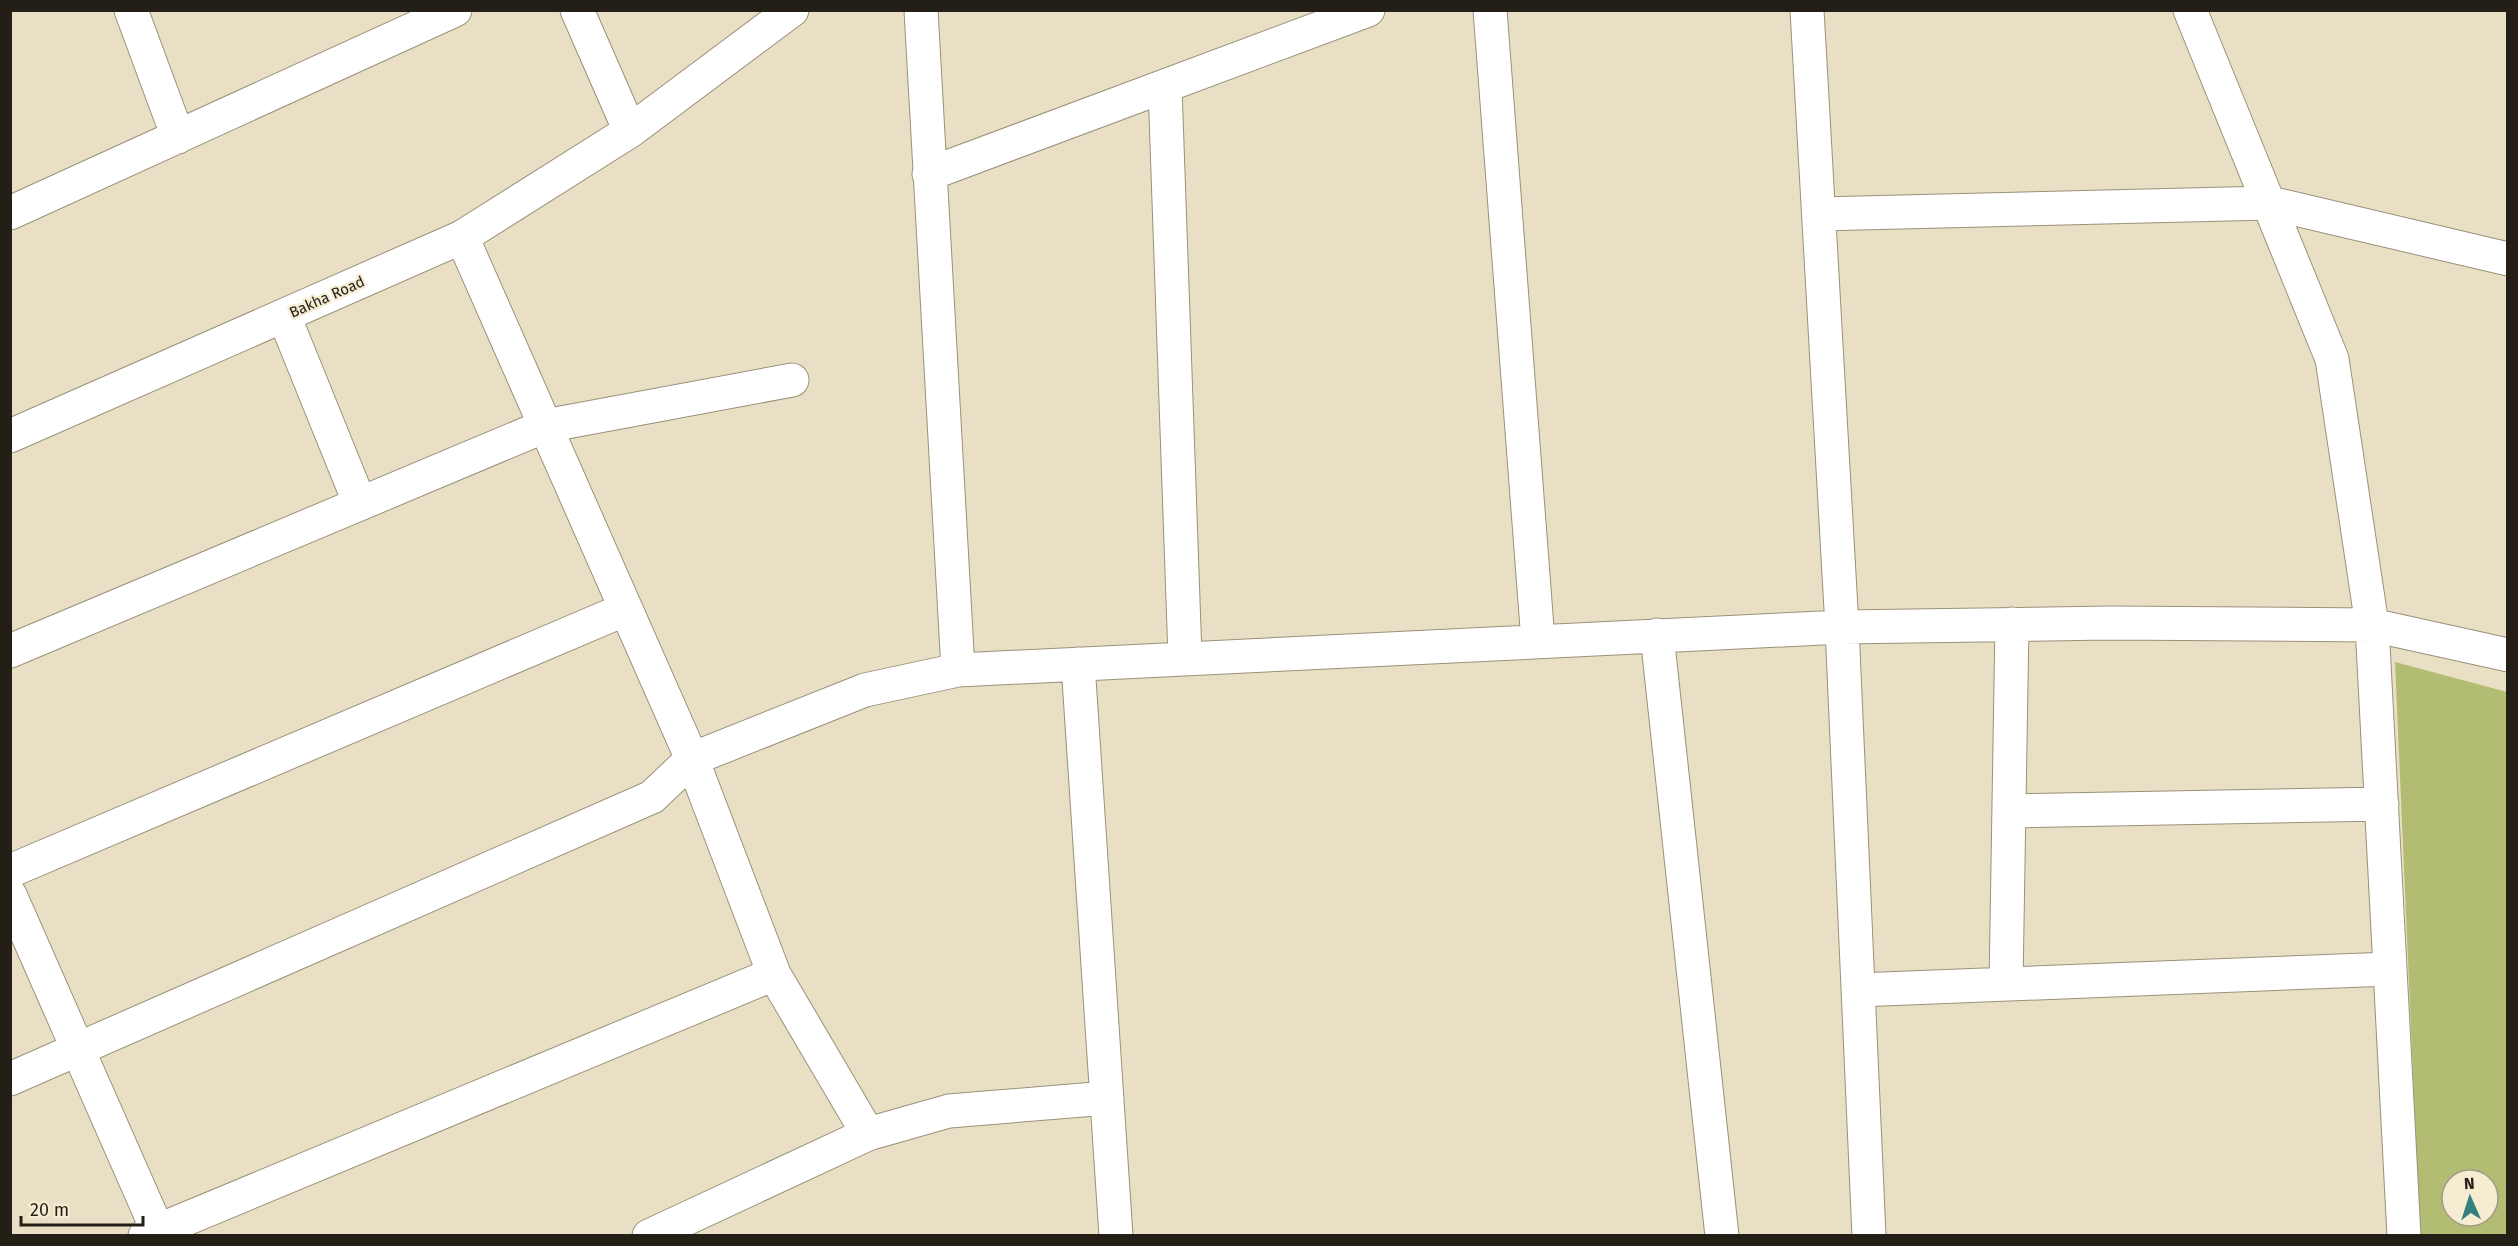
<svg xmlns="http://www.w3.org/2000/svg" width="2518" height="1246" font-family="'Fira Sans',sans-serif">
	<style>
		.green { fill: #b2bd73; fill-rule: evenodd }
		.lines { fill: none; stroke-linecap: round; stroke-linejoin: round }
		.minor-casing { stroke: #9a9179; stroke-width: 35 }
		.tertiary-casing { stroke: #9a9179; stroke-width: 35 }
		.minor { stroke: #fff; stroke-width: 33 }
		.tertiary { stroke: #fff; stroke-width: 33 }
		.labels { text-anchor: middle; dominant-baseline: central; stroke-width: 4.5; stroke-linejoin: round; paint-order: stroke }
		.street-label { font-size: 15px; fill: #231f16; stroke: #f6ecd2 }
	</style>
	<rect width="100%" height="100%" fill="#e9dfc5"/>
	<path class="green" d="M2395 662 2507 692V1235H2420ZM2452 1180H2488V1216H2452Z"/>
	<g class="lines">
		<defs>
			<path id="minor" d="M131 10 178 137
				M921 10 958 670
				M1490 10 1538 641
				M1807 10 1842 627 1869 1236
				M1165 87 1185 657
				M929 174 1368 10
				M10 213 455 10
				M1819 214 2270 203 2508 259
				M284 316 360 504
				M1657 635 1722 1236
				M10 651 545 426 792 380
				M1078 664 1116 1236
				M2009 811 2382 804
				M10 871 626 609
				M10 895 160 1236
				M2006 984 2012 624
				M1858 990 2390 969
				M10 1079 652 797 692 759 865 690 958 670 1842 627 2110 623 2372 625 2404 1236
				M868 1134 949 1111 1107 1098
				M145 1236 774 974 692 759 462 237
				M649 1236 868 1134 774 974"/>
			<path id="tertiary" d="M577 10 630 131
				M2190 10 2332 359 2372 625 2508 655
				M10 436 462 237 630 131 792 10"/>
		</defs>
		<use href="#minor" class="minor-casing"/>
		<use href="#tertiary" class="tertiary-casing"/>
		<use href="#minor" class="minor"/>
		<use href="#tertiary" class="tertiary"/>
	</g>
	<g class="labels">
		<g class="street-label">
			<text transform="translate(327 297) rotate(-24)">Bakha Road</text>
		</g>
	</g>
	<rect width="2518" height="1246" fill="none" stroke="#231f16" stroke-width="24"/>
	<g transform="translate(2470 1198) rotate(357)"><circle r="28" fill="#f6ecd2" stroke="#a29a87" stroke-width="1.5"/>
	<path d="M0-4.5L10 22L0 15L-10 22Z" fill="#367f7f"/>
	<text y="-9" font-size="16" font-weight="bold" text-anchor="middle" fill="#231f16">N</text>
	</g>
	<path d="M21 1216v9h122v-9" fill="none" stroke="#231f16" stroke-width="3"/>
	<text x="30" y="1216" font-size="18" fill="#231f16" stroke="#f6ecd2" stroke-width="4.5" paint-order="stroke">20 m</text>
</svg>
